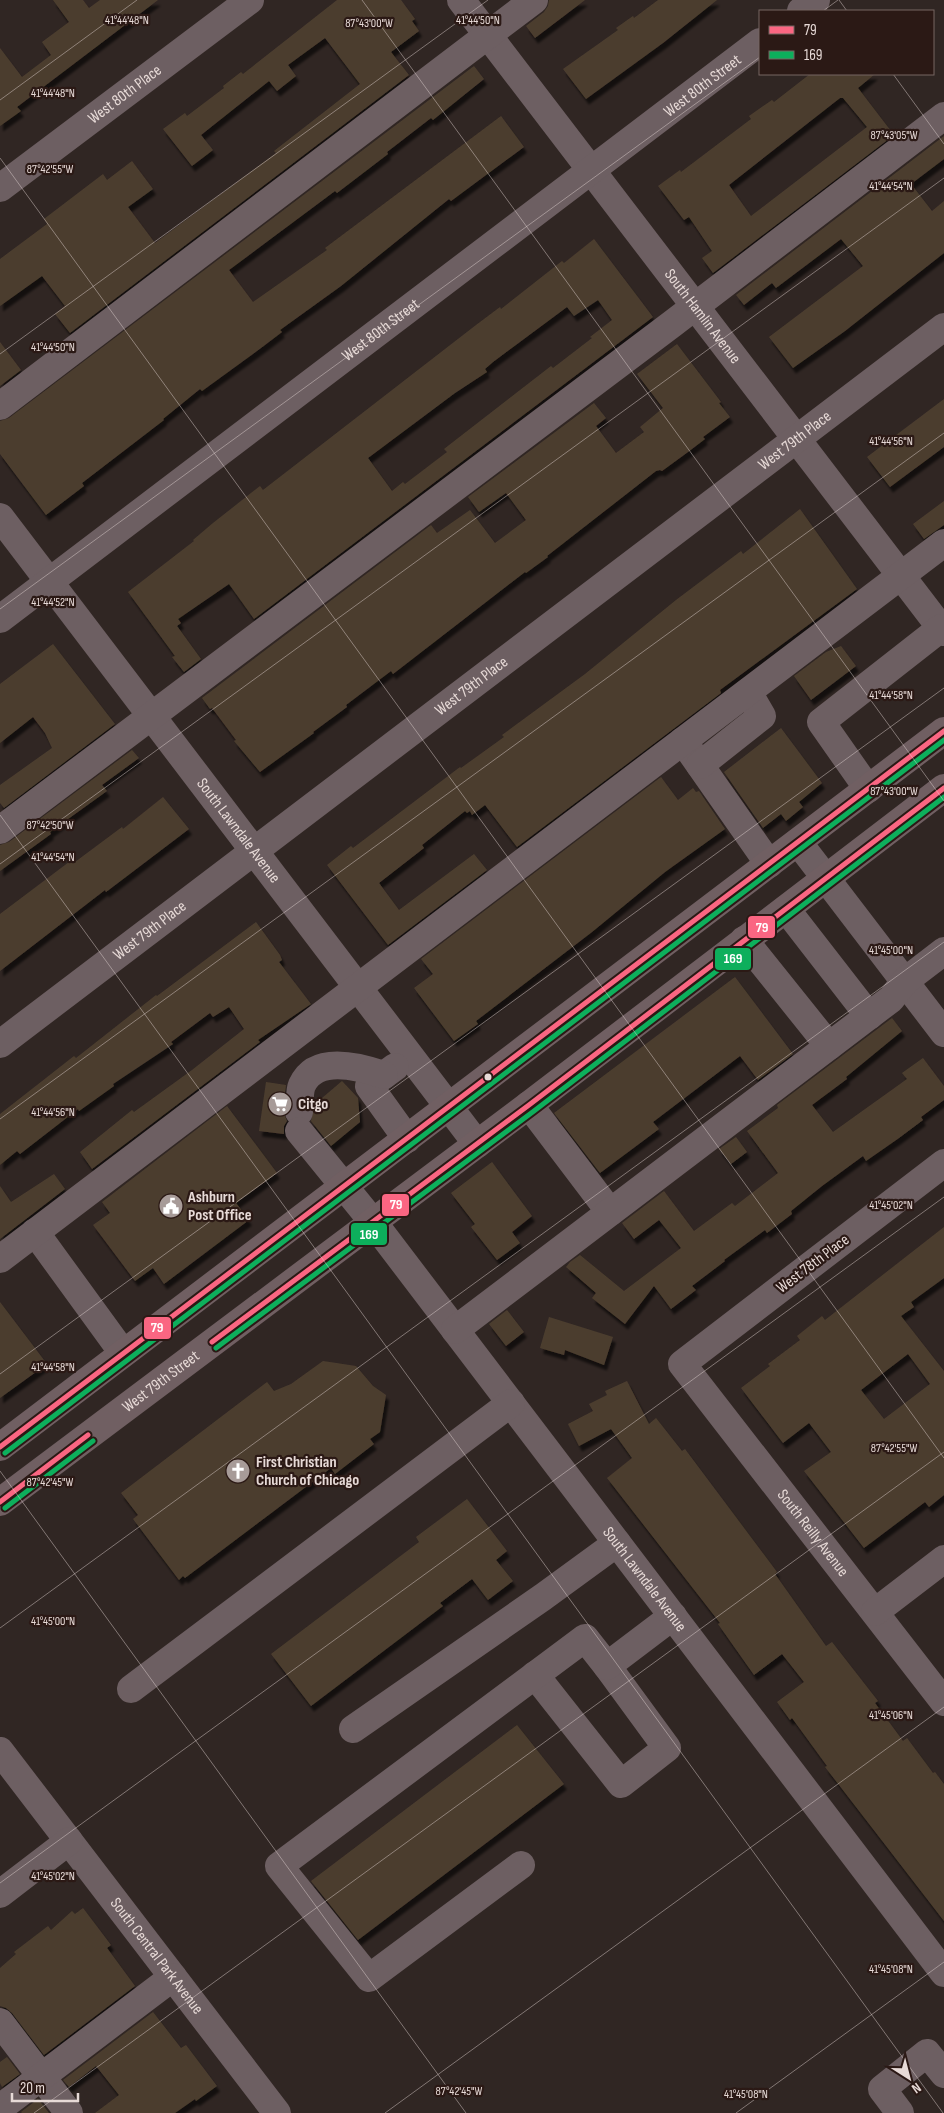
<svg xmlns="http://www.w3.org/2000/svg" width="944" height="2113" font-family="'Sofia Sans Condensed',sans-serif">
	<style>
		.building { fill: #4c3e2f; fill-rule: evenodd; filter: url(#shadow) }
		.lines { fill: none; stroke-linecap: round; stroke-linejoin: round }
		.minor { stroke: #6d5f62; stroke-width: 28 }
		.major { stroke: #705f62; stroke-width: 28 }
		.bus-1-casing { stroke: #2b1915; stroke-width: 9 }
		.bus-2-casing { stroke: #2b1915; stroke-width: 9 }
		.bus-1 { stroke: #fa6682; stroke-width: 5 }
		.bus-2 { stroke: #0daf5c; stroke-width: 5 }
		.ticks { fill: none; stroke: #e7dad7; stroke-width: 1; stroke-opacity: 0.45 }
		.bus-dot { fill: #e7dad7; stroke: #2b1915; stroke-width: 2 }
		.labels { text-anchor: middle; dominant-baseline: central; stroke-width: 4.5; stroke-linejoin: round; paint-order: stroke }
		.street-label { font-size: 16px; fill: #e7dad7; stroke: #2b1915 }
		.poi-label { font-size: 16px; font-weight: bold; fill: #e7dad7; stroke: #2b1915; text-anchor: start }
		.ticks-label { font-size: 12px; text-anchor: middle; fill: #e7dad7; stroke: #2b1915; stroke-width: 4.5; stroke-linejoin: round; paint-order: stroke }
		.line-badge { stroke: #2b1915; stroke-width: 2 }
		.badge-label { font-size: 14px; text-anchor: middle; font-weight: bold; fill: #fff }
	</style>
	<defs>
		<filter id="shadow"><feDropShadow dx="3" dy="5.5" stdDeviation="1" flood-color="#0009"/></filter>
	</defs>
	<rect width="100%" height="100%" fill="#302623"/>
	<path class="building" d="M53 0H83L89 8 100 0H158L17 107 21 111 0 126V48L22 77 51 55 42 42 69 22Z
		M337 0H401L415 19 412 21 419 31 391 52 409 75 70 333 55 314 65 306 42 276 0 306V259L47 224 44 219 103 174 107 180 132 161 153 189 128 207 155 243 276 153 274 151 360 84 325 38 288 65 296 76 277 91 269 81 201 135 213 150 192 166 163 129 185 113 187 116 224 88 223 86 241 72 243 74Z
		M549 0H585L535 38 526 26 544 12 548 6Z
		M658 0H717L663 43 586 99 563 69 618 30 616 28 633 16 634 18Z
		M474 66 484 79 433 120 431 118 387 152 388 154 337 193 335 191 229 270 253 302 327 250 325 248 501 116 524 147 451 201 449 199 341 286 280 330 282 332 261 348 202 391 200 389 163 419 164 420 82 483 84 486 46 515 0 454V421L9 418Z
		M810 74H875L858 88 894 135 713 273 702 258 712 251 689 217 684 220 658 186 680 170 681 172 751 119 749 116 772 100 774 102ZM840 98H843L867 127 751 216 729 185Z
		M944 136V159L911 184 932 211 944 201V253L845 331 793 368 769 337 863 266 841 239 776 288 772 283 744 305 736 295Z
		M594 239 653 317 254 619 229 584 178 619 181 623 177 626 201 659 184 672 172 657 175 656 128 592 194 541 193 540 213 523 260 486 263 490 476 325 500 307 501 309 562 261 564 263ZM598 300 612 320 590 337 592 338 553 368 551 366 444 449 447 452 405 484 403 482 392 491 368 458 455 393 487 372 485 369 493 362 567 307 574 316Z
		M0 342 21 370 0 386Z
		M677 344 721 402 719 403 730 417 703 437 705 439 688 452 662 471 660 470 656 471 547 556 548 557 526 573 525 572 393 674 391 671 346 705 347 707 313 732 314 733 260 772 234 741 236 740 212 708 210 709 202 698 431 525 437 533 470 510 495 543 526 520 506 493 479 512 468 497 594 403 606 418 596 426 616 453 644 432 640 427 663 408 637 374Z
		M944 399V447L890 487 867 457Z
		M944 501V525L924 539 913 524Z
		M800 509 857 589 720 690 721 693 517 847 485 805 472 815 470 811 467 813 465 811 422 845 424 848 379 883 399 910 474 854 487 870 388 945 327 865 351 846 353 848 460 767 461 768 504 737 502 735 585 674 676 600 741 551 743 554Z
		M53 644 115 724 4 808 0 803V785L52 748 45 733 33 717 0 743V684Z
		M841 646 856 666 811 700 794 676 826 652Z
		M781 728 822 783 799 802 803 807 786 821 781 814 763 828 724 772Z
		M132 750 139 758 102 785 107 791 50 832 51 834 0 871V845L9 842Z
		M661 777 678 800 693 788 696 792 699 791 725 829 665 872 592 932 476 1021 478 1024 454 1041 414 988 433 974 421 959Z
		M163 797 189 829 106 892 105 890 0 971V914L73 859 75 862 122 827 123 829Z
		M256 922 280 955 282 960 279 962 311 1004 258 1040 260 1042 92 1169 80 1152 132 1110 134 1112 192 1070 244 1029 229 1007 213 1017 210 1013 171 1042 173 1044 113 1084 114 1086 79 1111 78 1109 20 1154 17 1151 0 1165V1114L74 1056 76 1058 156 995 157 996Z
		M735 977 793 1054 758 1080 740 1056 653 1122 659 1129 600 1173 554 1113Z
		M892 1018 902 1031 846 1077 847 1079 812 1105 833 1132 907 1079 902 1073 923 1058 944 1086V1100L921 1117 923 1120 899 1138 866 1161 863 1156 822 1186 791 1211 792 1214 767 1233 765 1230 724 1260 725 1261 692 1286 696 1290 671 1309 654 1286 625 1324 592 1298 596 1293 566 1267 570 1262 580 1255 624 1291 681 1248 659 1220 634 1239 622 1223 664 1191 694 1231 732 1203 735 1206 778 1173 747 1131 778 1108 777 1105Z
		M342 1081 358 1098 360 1122 331 1146 311 1121 315 1104Z
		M266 1082 286 1085 283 1111 287 1121 284 1126V1134L259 1131Z
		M227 1106 277 1173 236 1203 249 1220 164 1284 153 1268 135 1281 93 1225 110 1213 102 1202Z
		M736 1137 747 1152 731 1164 719 1149Z
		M492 1162 532 1216 512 1232 520 1243 497 1260 471 1227 475 1224 451 1193Z
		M54 1174 65 1189 0 1239V1186L11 1202Z
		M944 1227V1278L911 1302 914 1307 901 1316 944 1371V1495L929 1507 925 1502 864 1548 804 1471 831 1452 809 1423 783 1443 741 1388 770 1366 768 1364 800 1340 797 1336 822 1316 825 1320ZM908 1354 930 1384 884 1419 861 1390Z
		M0 1302 47 1364 0 1398Z
		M507 1310 524 1332 506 1346 489 1324Z
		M549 1317 613 1337 604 1365 565 1350 564 1355 540 1348Z
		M323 1361 356 1366 373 1386 386 1395 380 1432 370 1439 374 1444 335 1474 331 1468 185 1578 183 1576 179 1580 133 1519 138 1515 121 1493 267 1382 274 1391 291 1384Z
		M627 1381 649 1424 656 1418 682 1451 685 1449 777 1572 775 1574 826 1646 832 1642 878 1701 875 1703 903 1741 907 1738 933 1773 935 1772 944 1784V1921L839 1785 825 1767 827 1766 792 1718 790 1720 777 1702 804 1682 782 1654 754 1675 718 1624 720 1623 607 1478 632 1458 611 1429 579 1446 568 1424 593 1411 589 1404 607 1395 605 1391Z
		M467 1499 507 1551 496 1560 513 1581 488 1600 472 1579 440 1603 443 1606 311 1706 271 1654 419 1542 416 1537Z
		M517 1725 564 1784 358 1940 311 1881Z
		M83 1908 111 1945 107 1948 135 1986 44 2055 12 2013 6 2008 0 2006V1968L16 1954 14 1952 48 1926 51 1930 72 1911 75 1914Z
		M153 2012 181 2048 186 2045 217 2086 196 2101 195 2099 175 2113H95L119 2095 96 2066 69 2087 63 2080Z
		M7 2057 20 2074 2 2087 0 2083V2062Z
		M38 2099 49 2113H22L21 2112Z"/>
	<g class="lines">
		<g class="minor">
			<path id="s1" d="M461 0 944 632"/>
			<path d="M801 11 816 0"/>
			<path id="s2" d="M0 188 250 0"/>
			<path d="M0 406 534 0"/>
			<path id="s3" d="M0 517 477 1144"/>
			<path id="s4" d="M0 619 760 42"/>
			<path d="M683 741 769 864"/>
			<path d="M700 765 762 716 748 692"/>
			<path d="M868 789 821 722 941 628"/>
			<path d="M0 830 672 324 944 116"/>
			<path d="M798 842 944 1033"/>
			<path d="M786 909 869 1016"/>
			<path d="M744 940 829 1046"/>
			<path id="s5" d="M0 1044 944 327"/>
			<path d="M395 1067 369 1086 407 1139"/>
			<path d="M529 1105 610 1212"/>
			<path d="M299 1112C300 1104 299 1092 302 1085 316 1054 361 1067 384 1075"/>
			<path id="s6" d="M299 1131 373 1222 944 1973"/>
			<path id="s7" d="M944 1163 682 1364 944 1702"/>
			<path d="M35 1232 123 1353"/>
			<path d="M0 1259 944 543"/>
			<path d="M455 1330 891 999 905 981 944 951"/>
			<path d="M875 1612 944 1559"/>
			<path d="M535 1675 621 1784 667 1748 607 1666"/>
			<path d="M131 1689 511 1403"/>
			<path d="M353 1729 543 1597 617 1543"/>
			<path id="s8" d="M0 1751 277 2113"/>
			<path d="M521 1865 369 1978 279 1866 585 1638 607 1666 673 1616"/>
			<path d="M0 1894 69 1841"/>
			<path d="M0 2022 69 2113"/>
			<path d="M0 2108 173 1977"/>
			<path d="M900 2113 882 2089 927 2053 944 2074"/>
		</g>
		<g class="major">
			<path d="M0 1447 944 731"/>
			<path id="s9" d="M0 1502 529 1105 944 788"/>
		</g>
		<defs>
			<path id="bus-1" d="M212 1342 529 1105 944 788
				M0 1447 944 731
				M0 1502 88 1435"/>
			<path id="bus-2" d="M216 1348 534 1111 944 797
				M5 1453 944 740
				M5 1508 93 1441"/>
		</defs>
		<use href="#bus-1" class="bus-1-casing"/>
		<use href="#bus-2" class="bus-2-casing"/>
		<use href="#bus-1" class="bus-1"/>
		<use href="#bus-2" class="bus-2"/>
	</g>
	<path class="ticks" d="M362 0 944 801M839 0 847 11M823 11 838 0M893 74 944 144M0 100 137 0M0 158 944 1458M0 354 488 0M0 609 760 57M0 815 943 2113M0 864 944 178M0 1119 944 433M0 1374 944 688M0 1471 466 2113M0 1628 944 942M0 1883 944 1197M34 2113 944 1452M385 2113 944 1707M736 2113 944 1962"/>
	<defs>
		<symbol id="supermarket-disc" viewBox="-11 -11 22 22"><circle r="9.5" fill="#a79b98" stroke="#2b1915"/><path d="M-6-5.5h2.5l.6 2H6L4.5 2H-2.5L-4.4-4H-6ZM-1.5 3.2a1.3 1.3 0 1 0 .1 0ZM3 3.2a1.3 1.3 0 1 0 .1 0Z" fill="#fff"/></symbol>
		<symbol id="civic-disc" viewBox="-11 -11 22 22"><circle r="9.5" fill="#a79b98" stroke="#2b1915"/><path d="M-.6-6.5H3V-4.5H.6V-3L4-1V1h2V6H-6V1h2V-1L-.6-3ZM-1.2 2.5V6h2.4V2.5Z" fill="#fff"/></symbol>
		<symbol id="church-disc" viewBox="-11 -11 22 22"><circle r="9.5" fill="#a79b98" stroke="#2b1915"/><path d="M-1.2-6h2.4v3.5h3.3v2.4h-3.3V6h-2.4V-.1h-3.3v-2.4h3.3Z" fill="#fff"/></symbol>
	</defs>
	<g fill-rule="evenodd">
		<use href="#supermarket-disc" x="266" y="1090" width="28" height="28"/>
		<use href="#civic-disc" x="157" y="1192" width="28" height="28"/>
		<use href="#church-disc" x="224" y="1457" width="28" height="28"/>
	</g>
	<circle class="bus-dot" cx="488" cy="1077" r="4.5"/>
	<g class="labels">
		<g class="street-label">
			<text stroke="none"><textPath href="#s4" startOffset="882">West 80th Street</textPath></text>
			<text stroke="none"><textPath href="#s2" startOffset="156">West 80th Place</textPath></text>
			<text stroke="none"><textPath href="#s1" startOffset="398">South Hamlin Avenue</textPath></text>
			<text stroke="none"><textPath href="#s4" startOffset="478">West 80th Street</textPath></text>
			<text stroke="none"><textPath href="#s5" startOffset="998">West 79th Place</textPath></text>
			<text stroke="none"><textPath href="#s5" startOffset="592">West 79th Place</textPath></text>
			<text stroke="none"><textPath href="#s3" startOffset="394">South Lawndale Avenue</textPath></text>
			<text stroke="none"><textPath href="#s5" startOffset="188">West 79th Place</textPath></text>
			<text transform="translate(813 1264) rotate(-37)">West 78th Place</text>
			<text stroke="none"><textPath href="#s9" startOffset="201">West 79th Street</textPath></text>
			<text stroke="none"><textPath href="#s7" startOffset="544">South Reilly Avenue</textPath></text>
			<text stroke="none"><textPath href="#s6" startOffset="566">South Lawndale Avenue</textPath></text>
			<text stroke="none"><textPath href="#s8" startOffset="258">South Central Park Avenue</textPath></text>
		</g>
		<g class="poi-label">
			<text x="298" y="1104">Citgo</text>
			<text x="188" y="1197">Ashburn<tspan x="188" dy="18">Post Office</tspan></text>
			<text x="256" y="1462">First Christian<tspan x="256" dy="18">Church of Chicago</tspan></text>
		</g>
	</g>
	<g class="ticks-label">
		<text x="127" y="24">41°44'48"N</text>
		<text x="478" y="24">41°44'50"N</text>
		<text x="369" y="27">87°43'00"W</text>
		<text x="53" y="97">41°44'48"N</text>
		<text x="894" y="139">87°43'05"W</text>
		<text x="50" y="173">87°42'55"W</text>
		<text x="891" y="190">41°44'54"N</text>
		<text x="53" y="351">41°44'50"N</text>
		<text x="891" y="445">41°44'56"N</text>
		<text x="53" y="606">41°44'52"N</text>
		<text x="891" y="699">41°44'58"N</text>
		<text x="894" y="795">87°43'00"W</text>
		<text x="50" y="829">87°42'50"W</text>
		<text x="53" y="861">41°44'54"N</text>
		<text x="891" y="954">41°45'00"N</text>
		<text x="53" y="1116">41°44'56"N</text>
		<text x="891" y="1209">41°45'02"N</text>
		<text x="53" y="1371">41°44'58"N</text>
		<text x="894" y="1452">87°42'55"W</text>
		<text x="50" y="1486">87°42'45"W</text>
		<text x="53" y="1625">41°45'00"N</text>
		<text x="891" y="1719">41°45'06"N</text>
		<text x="53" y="1880">41°45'02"N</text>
		<text x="891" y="1973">41°45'08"N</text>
		<text x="459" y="2095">87°42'45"W</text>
		<text x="746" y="2098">41°45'08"N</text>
	</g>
	<g class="line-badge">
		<rect x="747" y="915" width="29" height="24" rx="5" fill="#fa6682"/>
		<rect x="714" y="947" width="38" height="24" rx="5" fill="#0daf5c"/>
		<rect x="381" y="1193" width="29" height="24" rx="5" fill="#fa6682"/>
		<rect x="350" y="1222" width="38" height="24" rx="5" fill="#0daf5c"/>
		<rect x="143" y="1316" width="29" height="24" rx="5" fill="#fa6682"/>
	</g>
	<g class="badge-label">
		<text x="762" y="932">79</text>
		<text x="733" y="963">169</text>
		<text x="396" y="1209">79</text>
		<text x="369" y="1239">169</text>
		<text x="157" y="1332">79</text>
	</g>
	<rect x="759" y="10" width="175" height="65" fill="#2b1915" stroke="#766663"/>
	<rect x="769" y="26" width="25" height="8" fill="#fa6682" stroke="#766663"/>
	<text x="804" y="35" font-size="15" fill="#e7dad7">79</text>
	<rect x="769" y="51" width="25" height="8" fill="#0daf5c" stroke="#766663"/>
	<text x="804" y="60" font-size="15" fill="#e7dad7">169</text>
	<g transform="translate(909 2078) rotate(144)" stroke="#2b1915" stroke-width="4" paint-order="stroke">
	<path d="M0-4L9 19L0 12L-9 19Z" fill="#e7dad7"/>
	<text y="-8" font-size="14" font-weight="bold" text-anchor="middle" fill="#e7dad7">N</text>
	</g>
	<path d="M12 2093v8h66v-8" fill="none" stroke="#e7dad7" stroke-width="2.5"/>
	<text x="20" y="2093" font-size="15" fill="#e7dad7" stroke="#2b1915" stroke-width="4" paint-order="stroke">20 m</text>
</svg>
